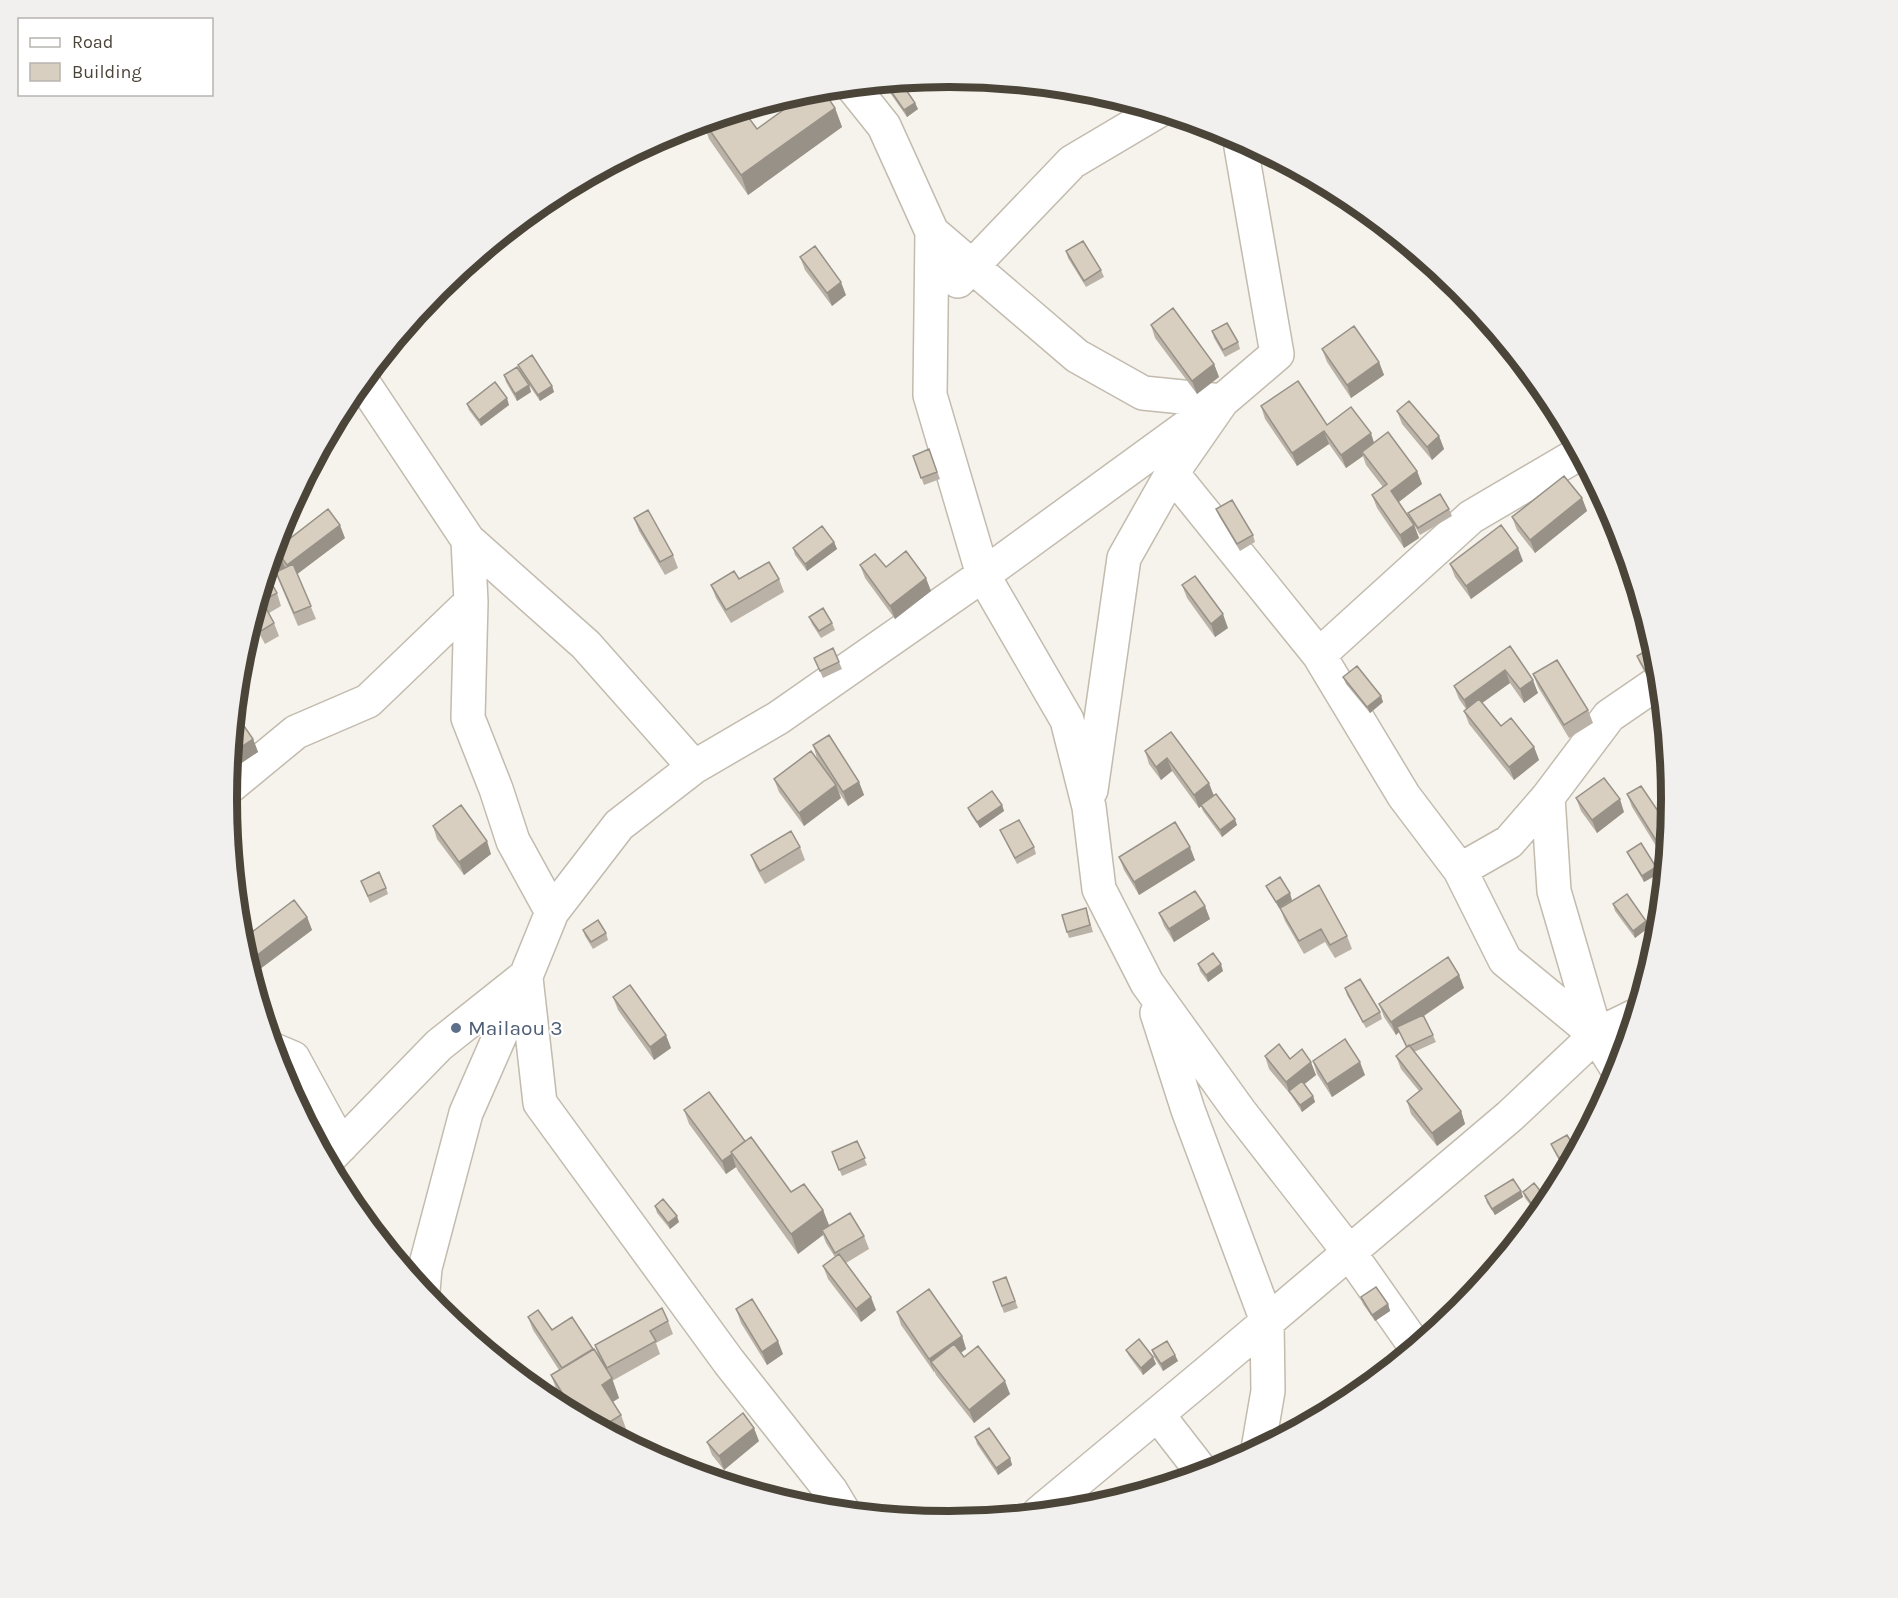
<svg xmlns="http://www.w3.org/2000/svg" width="1898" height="1598" font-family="Karla,sans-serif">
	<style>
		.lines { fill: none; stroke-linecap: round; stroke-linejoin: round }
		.minor-casing { stroke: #c2bbae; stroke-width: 36 }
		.minor { stroke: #fff; stroke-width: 33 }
		.wall { fill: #bab2a6 }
		.shaded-wall { fill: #979187 }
		.building { fill: #d8cfc1; stroke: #979187; stroke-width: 1.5 }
		.service-dot { fill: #5c6f8a; stroke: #fff; stroke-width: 2 }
		.labels { text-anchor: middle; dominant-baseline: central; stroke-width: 4.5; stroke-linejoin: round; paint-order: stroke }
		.service-label { font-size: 21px; fill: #4e5e75; stroke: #fff; text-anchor: start }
		.rim { fill: none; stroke: #4b4439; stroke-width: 8 }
	</style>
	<rect width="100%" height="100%" fill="#f6f3ec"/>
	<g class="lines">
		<defs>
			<path id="minor" d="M852 86 884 126 932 232 930 395 983 575 1067 720 1089 807 1099 889 1147 983 1240 1112 1349 1252 1415 1346
				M932 232 1077 356 1143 393 1222 401
				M958 281 1072 162 1158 111
				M362 381 468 540 586 645 694 767
				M1172 473 1319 655 1404 796 1460 870 1505 960 1596 1035
				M468 540 471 602 468 718 496 789 513 841 552 912
				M1319 655 1471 517 1580 453
				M228 788 296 732 368 701 471 602
				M1091 790 1124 558 1172 473 1222 401 1277 354 1241 147 1243 141
				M1460 870 1509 842 1548 797
				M526 978 540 1103 729 1362 831 1491 843 1511
				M1157 1013 1188 1110 1267 1321 1268 1391 1258 1449
				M274 1050 293 1058 341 1146
				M1618 1070 1596 1035 1554 891 1548 797 1609 716 1660 681
				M327 1160 439 1045 522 979
				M423 1291 425 1268 466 1113 526 976 552 912 619 825 694 767 778 718 983 575 1222 401
				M1158 1415 1203 1473
				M1039 1513 1208 1372 1510 1116 1596 1035 1635 1016"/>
		</defs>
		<use href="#minor" class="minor-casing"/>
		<use href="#minor" class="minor"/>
	</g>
	<path class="wall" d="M886 84 915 103 918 109 907 117 888 90Z
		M1028 84 1050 86 1037 96Z
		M808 90 835 108 842 127 748 195 709 139 703 122 743 110 757 129 788 107 781 98Z
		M1066 251 1101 270 1104 277 1086 287 1068 258Z
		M800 257 846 295 832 306 805 270Z
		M1151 325 1214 364 1219 377 1197 394 1155 338Z
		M1212 331 1238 342 1240 349 1225 357 1214 338Z
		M1322 349 1379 362 1384 375 1351 398 1327 362Z
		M518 365 552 386 554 392 540 401 520 372 529 385 531 392 517 401 506 382 504 375 520 371Z
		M467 404 509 405 481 426 469 410Z
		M1261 406 1327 425 1374 443 1417 471 1422 484 1399 502 1411 519 1408 513 1449 509 1452 516 1420 535 1414 525 1419 538 1404 548 1377 508 1372 495 1383 487 1366 465 1363 456 1346 468 1329 444 1297 466 1265 419Z
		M1397 411 1439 436 1444 449 1432 460 1402 424Z
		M929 449 940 479 924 485 913 456Z
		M1582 498 1587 511 1535 553 1517 530 1512 517Z
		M1216 509 1253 535 1255 542 1240 551 1219 516Z
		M634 518 673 555 678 568 665 575 639 531Z
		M345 538 297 574 316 619 298 626 276 574 269 579 277 593 281 606 269 613 274 623 279 636 265 644 252 620 274 548 275 550Z
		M834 542 837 549 807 571 795 555 793 548Z
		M1523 561 1471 599 1455 577 1450 564Z
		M860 565 886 567 931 591 895 619 865 578Z
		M739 579H779L784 592 731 623 716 598 711 585Z
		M1182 585 1228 628 1215 637 1187 598Z
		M1640 600 1649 630 1639 616 1635 603Z
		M809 617 832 623 835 630 821 638 812 624Z
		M1510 646 1538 693 1524 703 1510 683 1482 703 1501 726 1534 747 1539 760 1514 780 1469 724 1464 711 1466 709 1459 699 1454 686Z
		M1637 656 1658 658 1659 672 1648 678 1639 662Z
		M814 658 839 662 842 669 823 678Z
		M1533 674 1588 710 1593 723 1569 738 1538 687Z
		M1343 677 1381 696 1383 702 1370 713 1346 684Z
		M235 713 253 739 258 752 240 764 231 752Z
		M1664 719 1665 735 1661 729 1658 722Z
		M1171 732 1214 795 1237 825 1222 837 1203 811 1201 806 1199 808 1172 771 1161 780 1149 764 1145 751Z
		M813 745 859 782 864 795 848 806 838 791 841 798 804 826 779 792 774 779 823 767 817 758Z
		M1627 794 1664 820V859L1632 807Z
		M1576 798 1624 812 1597 833 1581 811Z
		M1002 805 1004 811 980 828 971 815 968 808Z
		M433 826 491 854 464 875 437 839Z
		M1000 830 1034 847 1036 854 1017 864Z
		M800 847 805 860 765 884 756 868 751 855Z
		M1627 852 1656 867 1658 874 1644 882 1630 858Z
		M1119 857 1195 860 1139 895 1124 870Z
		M361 881 386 888 388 894 370 903Z
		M1266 886 1292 900 1279 908 1269 892Z
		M1613 904 1646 921 1648 928 1635 938 1615 911Z
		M1086 908 1093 932 1069 938 1067 932Z
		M1280 908 1347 936 1352 949 1335 958 1325 942 1304 954 1285 921Z
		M1159 913 1210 919 1174 942 1164 926Z
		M307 917 312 930 260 969 255 961 259 972 243 939Z
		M583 930 606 933 608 940 593 949 585 936Z
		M1198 964 1223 971 1208 982 1200 971Z
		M1459 975 1464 988 1424 1016 1436 1042 1414 1052 1461 1111 1465 1124 1437 1146 1411 1114 1407 1101 1419 1091 1401 1069 1396 1056 1406 1047 1399 1032 1396 1035 1384 1017 1379 1004Z
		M1345 988 1380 1012 1382 1019 1366 1028 1347 995Z
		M613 997 671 1048 654 1060 618 1010Z
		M1265 1056 1290 1059 1316 1075 1304 1084 1313 1096 1315 1102 1302 1112 1291 1095 1269 1069Z
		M1313 1061 1365 1075 1332 1097 1317 1074Z
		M684 1110 745 1141 791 1192 823 1210 829 1226 864 1236 869 1249 846 1263 876 1310 861 1322 828 1279 823 1266 835 1257 826 1243 823 1235 798 1254 738 1171 736 1167 726 1174 689 1124Z
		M857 1141 867 1165 842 1176 832 1152Z
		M1551 1144 1575 1148 1576 1151 1572 1158 1561 1164 1554 1151Z
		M1521 1191 1523 1197 1495 1215 1487 1203 1485 1196Z
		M1523 1192 1549 1202 1538 1215 1525 1198Z
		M655 1206 679 1222 670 1229 657 1213Z
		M1006 1277 1018 1308 1004 1313 993 1282Z
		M1361 1297 1388 1304 1390 1311 1375 1321 1363 1304Z
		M736 1309 783 1354 767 1365 741 1323Z
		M897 1312 962 1336 966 1349 961 1353 964 1357 1010 1394 974 1423 936 1375 934 1371V1372L901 1325Z
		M528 1317 552 1330 593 1349 599 1358 595 1345 668 1321 673 1334 656 1343 660 1354 612 1381 619 1398 613 1402 621 1415 628 1434 621 1439 569 1411 558 1394 551 1375 559 1370 533 1330Z
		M1126 1350 1153 1357 1156 1364 1143 1375 1129 1356Z
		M1152 1350 1175 1355 1178 1361 1163 1371 1154 1357Z
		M975 1437 1010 1458 1012 1465 998 1475 977 1444Z
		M759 1441 724 1470 712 1455 707 1442Z"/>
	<path class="shaded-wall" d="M1032 85 1050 86 1037 96Z
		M808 90H815L789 109 785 97Z
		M915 103 918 109 907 117 904 110Z
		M835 108 842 127 748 195 741 175Z
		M841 282 846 295 832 306 827 293Z
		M1379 362 1384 375 1351 398 1347 385Z
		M1214 364 1219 377 1197 394 1192 381Z
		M529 385 531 392 517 401 515 394Z
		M552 386 554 392 540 401 538 395Z
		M507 398 509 405 481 426 479 420Z
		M1324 431 1329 444 1297 466 1292 453Z
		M1371 433 1375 446 1362 452 1363 456 1346 468 1341 455Z
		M1439 436 1444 449 1432 460 1427 447Z
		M1417 471 1422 484 1396 504 1391 491Z
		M1582 498 1587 511 1535 553 1530 540Z
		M340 525 345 538 292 578 287 565Z
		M1414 525 1419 538 1404 548 1400 535Z
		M834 542 837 549 807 571 805 564Z
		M1518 548 1523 561 1471 599 1466 586Z
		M280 555 285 568 264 583V581L269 563Z
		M926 578 931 591 895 619 890 606Z
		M1223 614 1228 628 1215 637 1211 624Z
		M1505 670 1510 683 1468 713 1464 700Z
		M1533 680 1538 693 1524 703 1520 689Z
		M1381 696 1383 702 1370 713 1367 707Z
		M253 739 258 752 240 764 235 751Z
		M1534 747 1539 760 1514 780 1509 767Z
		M1167 758 1172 771 1161 780 1156 767Z
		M859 782 864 795 848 806 843 792Z
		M1209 783 1214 796 1199 808 1194 795Z
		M836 785 841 798 804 826 799 813Z
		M1620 799 1624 812 1597 833 1592 820Z
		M1002 805 1004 811 980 828 977 822Z
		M1235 819 1237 825 1222 837 1220 830Z
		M1667 840 1666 857 1664 859 1659 845Z
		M487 841 491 854 464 875 459 862Z
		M1190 847 1195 860 1139 895 1134 882Z
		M1656 867 1658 874 1644 882 1642 876Z
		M1290 893 1292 900 1279 908 1276 902Z
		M1205 906 1210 919 1174 942 1169 929Z
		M307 917 312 930 260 969 256 956Z
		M1646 921 1648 928 1635 938 1633 931Z
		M252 953 259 972 252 977 246 957Z
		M1221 964 1223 971 1208 982 1206 975Z
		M1459 975 1464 988 1400 1032 1397 1027 1399 1032 1396 1035 1391 1022Z
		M666 1035 671 1048 654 1060 650 1047Z
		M1311 1062 1316 1075 1292 1094 1289 1091 1290 1095 1286 1082Z
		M1360 1062 1365 1075 1332 1097 1327 1084Z
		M1313 1096 1315 1102 1302 1112 1300 1105Z
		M1461 1111 1465 1124 1437 1146 1432 1133Z
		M732 1154 736 1167 726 1174 722 1161Z
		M1521 1191 1523 1197 1495 1215 1492 1209Z
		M823 1210 831 1230H822L823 1235 798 1254 791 1234Z
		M677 1216 679 1222 670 1229 668 1223Z
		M871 1297 876 1310 861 1322 856 1309Z
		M1388 1304 1390 1311 1375 1321 1372 1315Z
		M962 1336 966 1349 937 1369 931 1362 934 1371V1372L929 1359Z
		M778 1341 783 1354 767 1365 762 1352Z
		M1175 1355 1178 1361 1163 1371 1161 1364Z
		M1153 1357 1156 1364 1143 1375 1141 1368Z
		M612 1378 619 1398 609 1404 602 1385Z
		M1005 1381 1010 1394 974 1423 969 1410Z
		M754 1428 759 1441 724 1470 719 1456Z
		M1010 1458 1012 1465 998 1475 996 1468Z"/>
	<path class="building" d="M900 81 915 103 904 110 886 84Z
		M822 89 835 108 741 175 704 122 743 110 757 129 811 90Z
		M1083 241 1101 270 1084 281 1066 251Z
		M815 246 841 282 827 293 800 257Z
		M1173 308 1214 364 1192 381 1151 325Z
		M1227 323 1238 342 1223 350 1212 331Z
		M1354 326 1379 362 1347 385 1322 349Z
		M532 355 552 386 538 395 518 365Z
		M517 367 529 385 515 394 504 375Z
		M1298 381 1327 425 1351 407 1371 433 1341 455 1324 431 1292 453 1261 406Z
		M495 382 507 398 479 420 467 404Z
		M1409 401 1439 436 1427 447 1397 411Z
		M1388 432 1417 471 1391 491 1414 525 1400 535 1372 495 1387 484 1362 452Z
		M929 449 937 472 921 478 913 456Z
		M1564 476 1582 498 1530 540 1512 517Z
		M1440 494 1449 509 1418 528 1408 513Z
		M1232 500 1253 535 1237 544 1216 509Z
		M328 509 340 525 287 565 280 555 269 563 274 548 275 550Z
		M648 510 673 555 660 562 634 518Z
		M1501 525 1518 548 1466 586 1450 564Z
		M822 526 834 542 805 564 793 548Z
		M906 551 926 578 890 606 860 565 875 554 886 567Z
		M769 562 779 579 726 610 711 585 734 571 739 579Z
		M293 564 311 606 294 613 276 572Z
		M1195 576 1223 614 1211 624 1182 585Z
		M269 579 277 593 262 601 274 623 261 631 253 617 263 582Z
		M1640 600 1646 618 1635 603Z
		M823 608 832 623 819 631 809 617Z
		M1510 646 1533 680 1520 689 1505 670 1464 700 1454 686Z
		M1654 646 1658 658V664L1646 672 1637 656Z
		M833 648 839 662 820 671 814 658Z
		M1557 660 1588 710 1564 725 1533 674Z
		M1357 666 1381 696 1367 707 1343 677Z
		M1479 699 1501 726 1511 718 1534 747 1509 767 1464 711Z
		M235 713 253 739 235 751 232 746Z
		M1664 719 1665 732 1658 722Z
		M1171 732 1209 783 1194 795 1167 758 1156 767 1145 751Z
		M829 735 859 782 843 792 813 745Z
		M811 751 836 785 799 813 774 779Z
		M1604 778 1620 799 1592 820 1576 798Z
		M1641 786 1664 820 1670 816 1667 840 1659 845 1627 794Z
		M992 791 1002 805 977 822 968 808Z
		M1216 794 1235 819 1220 830 1201 805Z
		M461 805 487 841 459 862 433 826Z
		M1019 820 1034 847 1015 858 1000 830Z
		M1175 822 1190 847 1134 882 1119 857Z
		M791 831 800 847 760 871 751 855Z
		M1641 843 1656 867 1642 876 1627 852Z
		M379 872 386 888 368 896 361 881Z
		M1280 877 1290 893 1276 902 1266 886Z
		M1319 885 1347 936 1330 945 1321 929 1299 941 1280 908Z
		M1195 891 1205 906 1169 929 1159 913Z
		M1627 894 1646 921 1633 931 1613 904Z
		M294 900 307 917 256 956 243 939Z
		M1086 908 1090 925 1067 932 1062 915Z
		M598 920 606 933 591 942 583 930Z
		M242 938 252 953 246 957 240 940Z
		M1213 953 1221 964 1206 975 1198 964Z
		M1448 957 1459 975 1391 1022 1379 1004Z
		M1360 979 1380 1012 1363 1022 1345 988Z
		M630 985 666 1035 650 1047 613 997Z
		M1423 1015 1433 1035 1407 1047 1397 1027Z
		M1345 1039 1360 1062 1327 1084 1313 1061Z
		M1279 1044 1290 1059 1302 1049 1311 1062 1286 1082 1265 1056Z
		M1409 1045 1461 1111 1432 1133 1407 1101 1422 1089 1396 1056Z
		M1302 1081 1313 1096 1300 1105 1289 1091Z
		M709 1092 745 1141 731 1152 732 1154 722 1161 684 1110Z
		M1567 1135 1575 1148 1559 1158 1551 1144Z
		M751 1137 791 1192 804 1184 823 1210 791 1234 731 1152Z
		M857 1141 865 1158 839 1170 832 1152Z
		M1513 1179 1521 1191 1492 1209 1485 1196Z
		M1534 1183 1549 1202 1539 1214 1523 1192Z
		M663 1199 677 1216 668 1223 655 1206Z
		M850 1213 864 1236 835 1253 822 1230Z
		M839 1254 871 1297 856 1309 823 1266Z
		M1006 1277 1015 1301 1002 1306 993 1282Z
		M1376 1287 1388 1304 1372 1315 1361 1297Z
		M929 1289 962 1336 929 1359 897 1312Z
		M752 1299 778 1341 762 1352 736 1309Z
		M662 1308 668 1321 650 1331 656 1341 607 1368 595 1345Z
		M538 1310 552 1330 572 1317 593 1349 562 1368 528 1317Z
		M1139 1339 1153 1357 1141 1368 1126 1350Z
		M1167 1341 1175 1355 1161 1364 1152 1350Z
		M954 1344 964 1357 978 1346 1005 1381 969 1410 931 1362Z
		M594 1349 612 1378 602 1385 621 1415 600 1428 576 1415 551 1375Z
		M1351 1385 1357 1394 1350 1400 1328 1411 1323 1403Z
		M743 1413 754 1428 719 1456 707 1442Z
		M989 1428 1010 1458 996 1468 975 1437Z
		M683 1461 692 1472 674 1467Z"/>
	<circle class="service-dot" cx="456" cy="1028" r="6"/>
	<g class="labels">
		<g class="service-label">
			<text x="468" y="1028">Mailaou 3</text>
		</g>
	</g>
	<path d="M0 0H1898V1598H0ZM237 799a712 712 0 1 1 1424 0a712 712 0 1 1-1424 0Z" fill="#f1f0ef" fill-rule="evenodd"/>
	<path class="rim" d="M237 799a712 712 0 1 1 1424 0a712 712 0 1 1-1424 0Z"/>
	<rect x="18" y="18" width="195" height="78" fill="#ffffff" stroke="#b7b4b0" stroke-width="1.5"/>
	<rect x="30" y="38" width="30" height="9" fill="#ffffff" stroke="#b7b4b0" stroke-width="1.5"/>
	<text x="72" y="48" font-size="18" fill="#4b4439">Road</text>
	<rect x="30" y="63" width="30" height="18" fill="#d8cfc1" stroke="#b7b4b0" stroke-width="1.5"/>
	<text x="72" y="78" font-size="18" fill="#4b4439">Building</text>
</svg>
